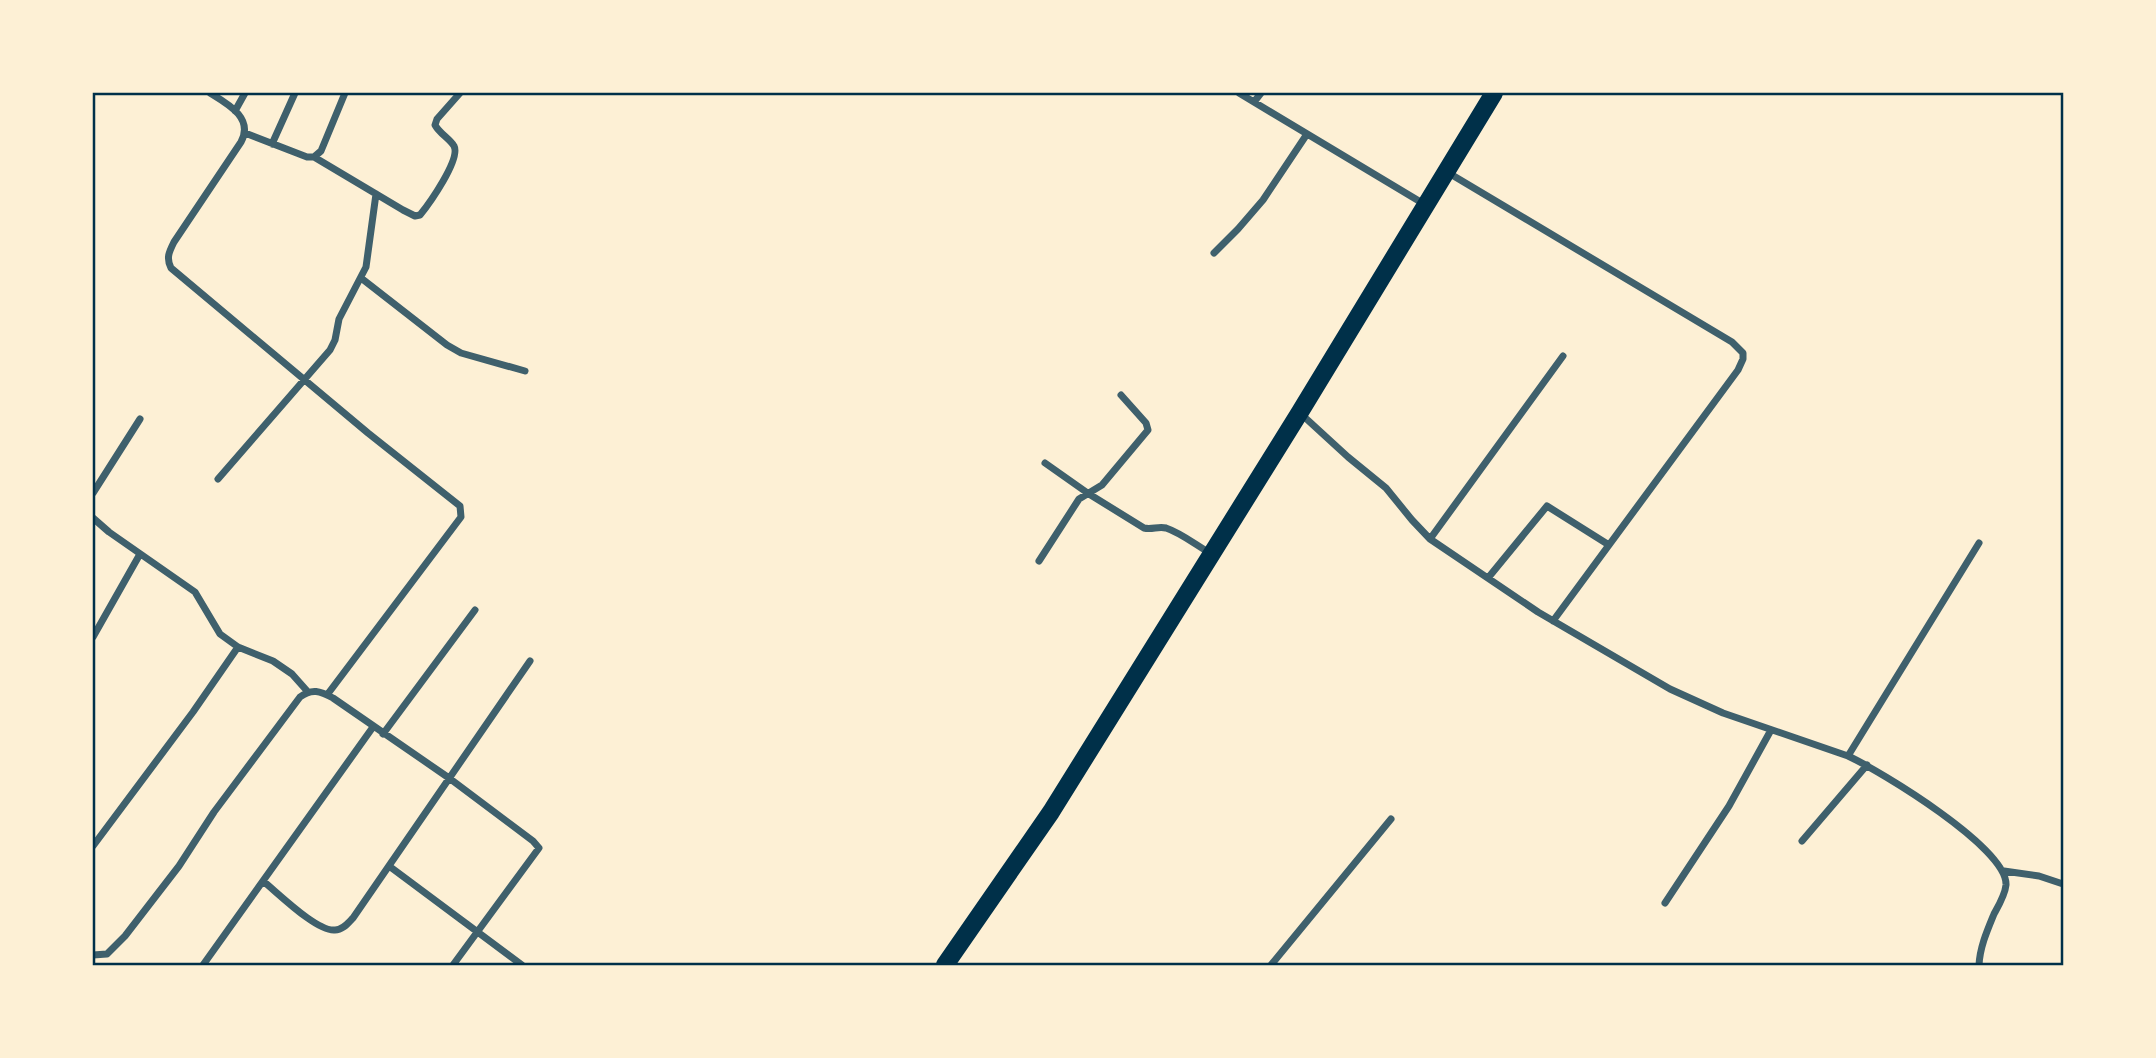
<svg xmlns="http://www.w3.org/2000/svg" width="2156" height="1058" font-family="Barlow,sans-serif">
	<style>
		.lines { fill: none; stroke-linecap: round; stroke-linejoin: round }
		.minor { stroke: #3f606c; stroke-width: 7 }
		.primary { stroke: #003049; stroke-width: 18 }
		.neatline { fill: none; stroke: #003049; stroke-width: 2.5 }
	</style>
	<rect width="100%" height="100%" fill="#fdf0d5"/>
	<g class="lines">
		<path class="minor" d="M210 93C228 104 254 118 241 142L174 242C169 252 166 258 171 268L368 433 460 506 461 517 327 695
			M1239 93 1424 204
			M1254 102 1261 93
			M235 111 245 93
			M245 133 307 157H314L321 151 345 93
			M272 144 295 93
			M314 157 403 210 415 216 420 215C429 204 461 159 454 146 449 138 440 134 435 125L437 119 460 93
			M1447 172 1732 342 1743 353V359L1738 370 1553 621
			M1214 253 1238 229 1263 200 1307 134
			M361 278 447 345 461 353 525 371
			M1300 413 1348 457 1386 488 1412 520 1430 539 1538 612 1670 689 1723 713 1848 756C1880 771 2008 848 2006 885 2005 895 1999 905 1994 914 1987 931 1980 947 1979 965
			M1045 463 1089 494 1144 528C1152 530 1158 526 1166 528 1181 533 1196 545 1210 553
			M218 479 330 350 335 340 339 319 366 267 376 194
			M93 493 140 419
			M93 518 109 532 195 592 220 634 238 647 273 661 292 674 308 692
			M1430 539 1563 356
			M1039 561 1079 499 1102 485 1148 430 1146 423 1121 395
			M1488 578 1547 506 1609 545
			M93 637 140 554
			M383 734 475 610
			M1848 756 1979 543
			M1802 841 1867 765
			M93 846 193 712 238 647
			M389 866 522 965
			M2004 871 2039 876 2063 884
			M263 881C278 893 317 932 335 930 343 930 348 923 353 918L530 661
			M1665 903 1729 806 1771 730
			M93 955 107 954 125 936 179 866 214 812 300 697C312 688 320 691 333 698L449 778 533 841 539 848 453 965
			M203 965 373 727
			M1271 965 1391 819"/>
		<path class="primary" d="M945 965 1051 812 1300 412 1494 93"/>
	</g>
	<rect width="2156" height="1058" fill="none" stroke="#fdf0d5" stroke-width="189"/>
	<rect x="94" y="94" width="1968" height="870" class="neatline"/>
</svg>
